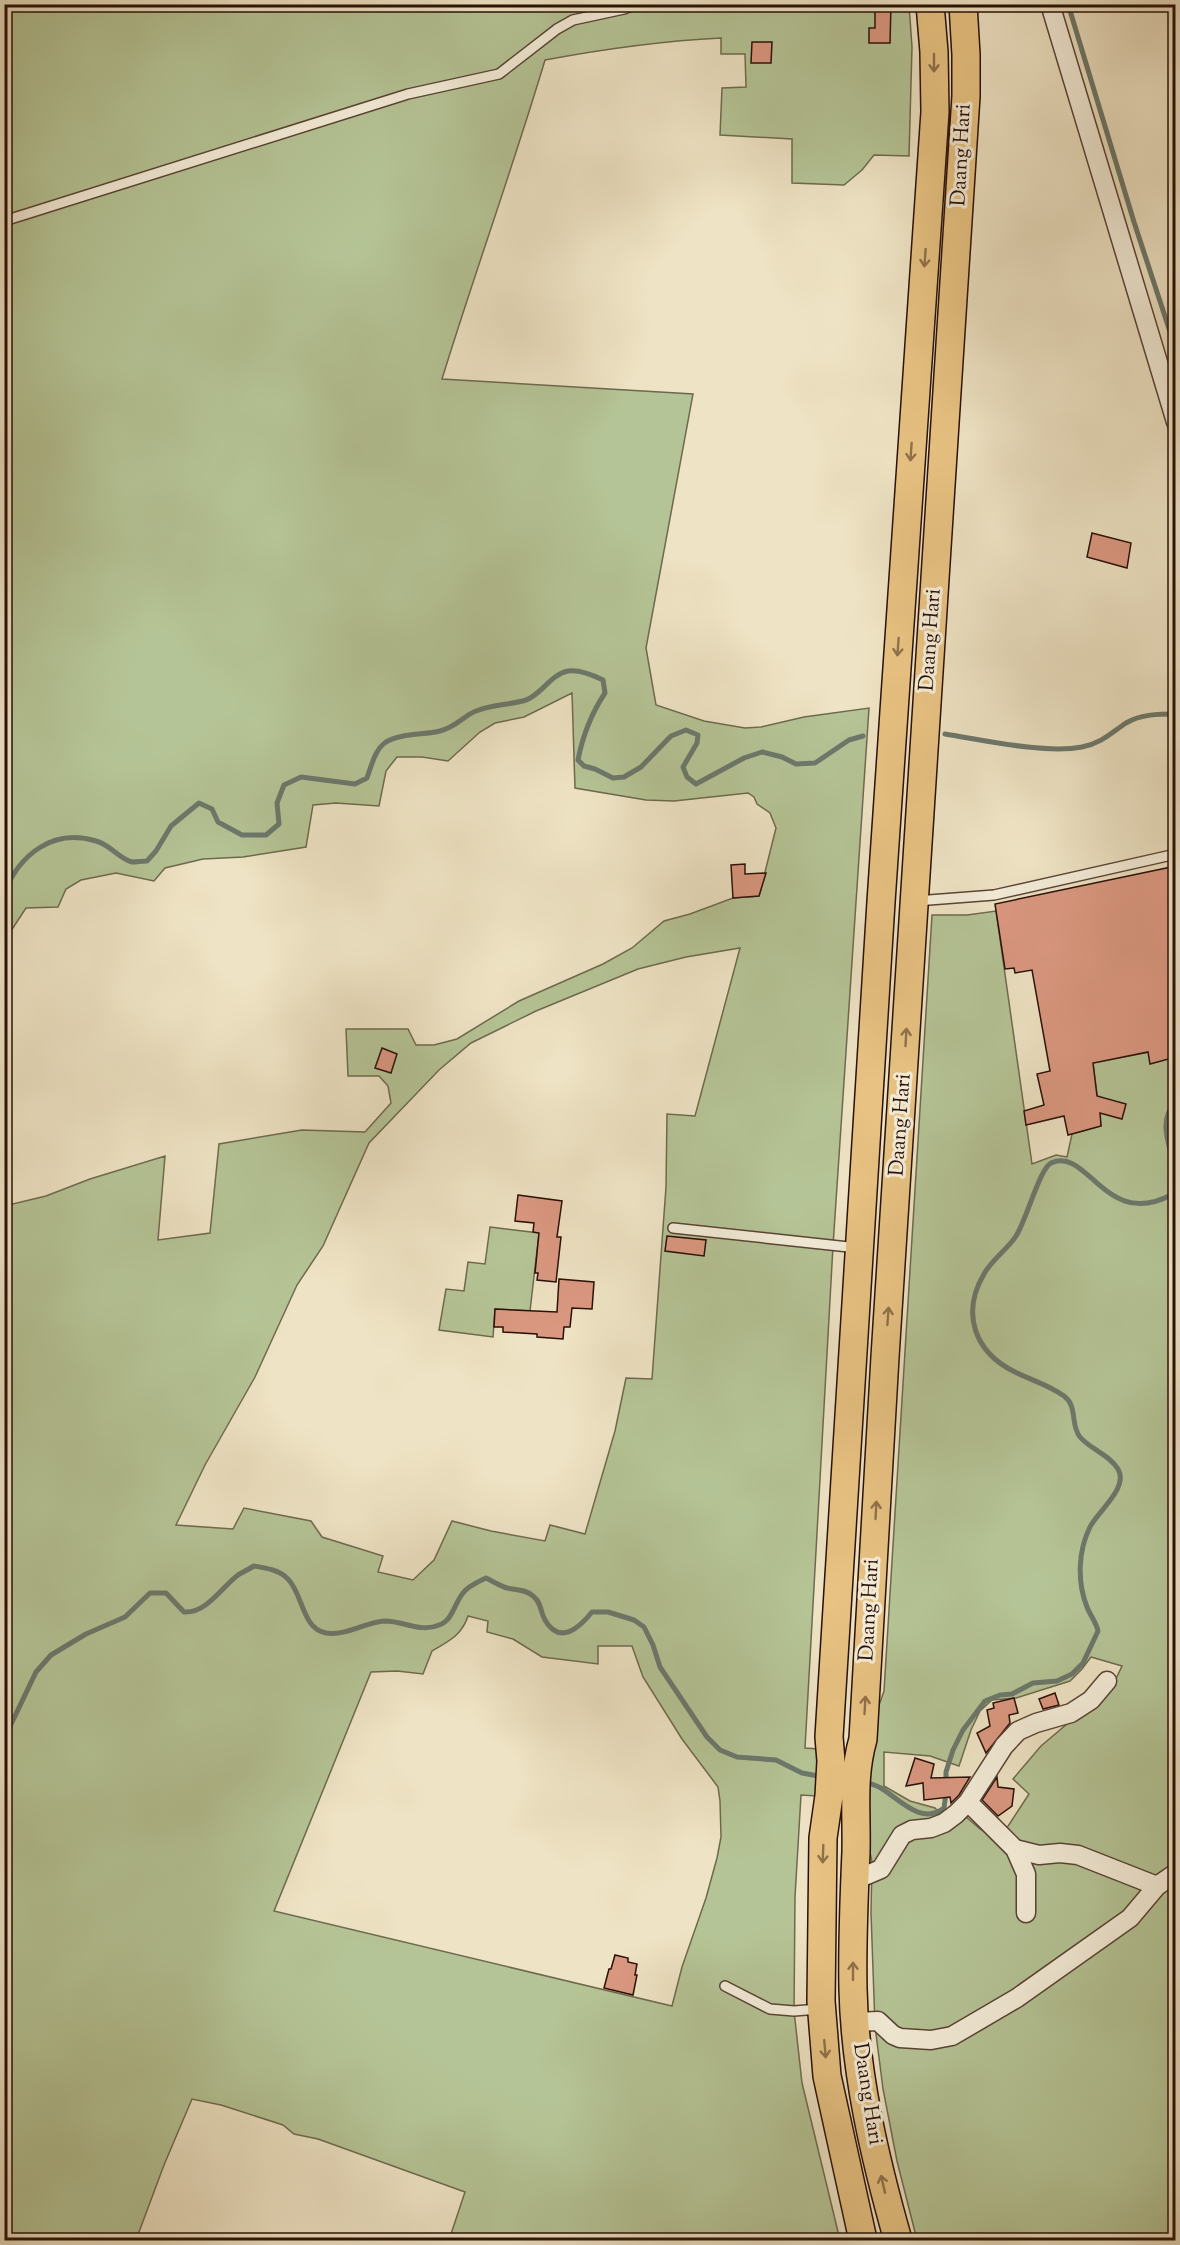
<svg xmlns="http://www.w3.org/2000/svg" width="1180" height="2245" font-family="'Sorts Mill Goudy',serif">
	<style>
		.green { fill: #b5c496; stroke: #6e6a4e; stroke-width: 1.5; fill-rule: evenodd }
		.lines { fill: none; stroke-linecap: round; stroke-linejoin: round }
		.stream { stroke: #6c786c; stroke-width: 5 }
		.building { fill: #db9881; stroke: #280f06; stroke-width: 1.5 }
		.lane-casing { stroke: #5a4436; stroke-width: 12 }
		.street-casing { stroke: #5a4436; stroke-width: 21 }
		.primary-casing { stroke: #280f06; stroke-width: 30 }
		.lane { stroke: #f4edd9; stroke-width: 9 }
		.street { stroke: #f4edd9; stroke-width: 18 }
		.primary { stroke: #e7c282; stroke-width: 27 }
		.oneway { stroke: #91714a }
		.labels { text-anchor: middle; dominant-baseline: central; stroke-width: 6; stroke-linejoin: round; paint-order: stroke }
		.street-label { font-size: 21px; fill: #280f06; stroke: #f4edd9 }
	</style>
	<rect width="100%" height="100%" fill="#eee3c4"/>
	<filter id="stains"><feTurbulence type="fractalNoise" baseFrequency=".00333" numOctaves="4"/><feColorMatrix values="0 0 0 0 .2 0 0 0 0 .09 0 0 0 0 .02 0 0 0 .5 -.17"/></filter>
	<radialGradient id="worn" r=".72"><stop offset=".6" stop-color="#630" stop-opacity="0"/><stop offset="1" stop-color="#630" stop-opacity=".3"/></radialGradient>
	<path class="green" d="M5 5H909L912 47 909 156 874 155 862 170 844 185 792 183V139L720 135 722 88 746 87 745 54H721V38C661 41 604 49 545 60 513 167 475 272 442 379L693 394 646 648 656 705 704 721 745 728 761 727 804 717 869 708 833 1246 805 1748 819 1749 817 1796 801 1795 795 1897 794 2011 802 2083 840 2240H449L465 2192 318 2139 294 2134 283 2125 221 2105 192 2099 164 2165 136 2240H5L4 1206 46 1196 90 1179 165 1156 158 1240 210 1233 219 1144 302 1130 365 1132 391 1103 388 1086 379 1076H348L346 1029H408L416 1045H434L457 1039 519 1001 603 964 632 948 664 921 690 914 733 898 759 896 776 828 770 813 757 804 754 797 748 793 674 801 646 800 575 788 572 693 524 717 495 723 480 732 448 761 422 757H397L386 771 379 806 336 803 313 805 306 847 243 857 203 859 165 868 154 881 116 873 81 880 66 889 58 907 26 908 7 937H5ZM740 948 695 1116 667 1114 666 1187 652 1379 626 1378 615 1431 585 1534 550 1525 545 1541 491 1531 452 1521 434 1560 413 1580 378 1572 383 1556 322 1537 311 1521 244 1508 233 1529 176 1525 205 1465 255 1377 297 1285 323 1246 369 1143 439 1070 471 1043 536 1011 638 969 686 957ZM468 1616 488 1621 487 1632 513 1639 542 1657 598 1664V1646H632L643 1677 682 1739 718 1787 720 1801 721 1837 717 1858 706 1898 682 1967 672 2006 274 1911 371 1672 397 1671 423 1674 432 1651C449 1641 462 1635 468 1616Z
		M996 911 1032 1164 1056 1155 1067 1157 1072 1134 1101 1126 1093 1063 1175 1047V2240H917L897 2161 883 2089 875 2026 871 1913 872 1862 863 1819 867 1739 884 1691 932 915H967ZM1091 1657 1122 1666 1113 1685 1041 1746 1013 1779 1029 1794 999 1840 980 1829 966 1817 951 1826 935 1808 910 1801 884 1786V1752L930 1756 959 1766 971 1730 980 1711 992 1700 1016 1698 1070 1681 1082 1669Z
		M490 1227 539 1233 530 1311 495 1309 493 1337 439 1330 446 1289 464 1291 468 1262 485 1264Z"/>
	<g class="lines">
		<path class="stream" d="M1068 4 1134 222 1176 350
			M945 734C983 740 1045 754 1082 747 1102 743 1111 733 1126 723 1141 714 1159 714 1176 714
			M4 893C20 854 53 828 96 841 109 844 120 859 132 862 137 862 142 861 147 861L156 851 171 826 199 803 212 809 218 822 242 835H266L279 824 277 803 284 785 301 777 355 784 367 778C371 767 375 749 386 742 401 733 424 735 440 731 457 727 463 716 476 711 493 704 510 705 526 700 541 695 551 674 568 671 580 669 593 675 603 680L605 693C591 714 583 734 578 760L584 766 595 769 613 778 624 777 641 767 671 736 686 730 698 735 697 743 683 767 687 777 696 784 744 758 762 752 782 757 796 764 815 763 849 740 863 736
			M4 1739 36 1672 51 1655 86 1634 125 1617 150 1593H166L184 1612C206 1614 222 1587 238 1575 243 1572 249 1569 254 1566 266 1568 279 1570 288 1579 303 1594 302 1629 326 1633 347 1636 365 1622 385 1621 404 1621 421 1633 439 1625 453 1620 454 1604 463 1593 468 1586 478 1582 486 1578 492 1581 500 1586 507 1588 516 1590 525 1589 533 1596 542 1603 540 1612 545 1620 560 1646 580 1627 592 1612H608L634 1620 644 1627 653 1645 660 1667 707 1737 720 1750 737 1757 776 1760 802 1773 824 1777
			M863 1781C869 1783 875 1785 881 1788 899 1799 922 1826 944 1808L946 1793
			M946 1784V1772L953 1750 963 1730 985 1701 1000 1695 1012 1694 1033 1683 1057 1681 1072 1674 1083 1663 1098 1631C1096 1622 1090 1615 1087 1607 1077 1582 1078 1551 1090 1527 1098 1511 1129 1488 1118 1469 1110 1455 1090 1449 1080 1437 1070 1425 1078 1406 1064 1396 1049 1385 1031 1380 1015 1372 974 1352 961 1313 984 1274 992 1259 1007 1250 1016 1236 1026 1221 1040 1168 1051 1163 1088 1146 1105 1230 1171 1195 1172 1191 1175 1185 1175 1181 1177 1153 1153 1127 1176 1101"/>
	</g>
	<path class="building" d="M875 4H891L890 43H869V28H875Z
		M752 42H772L771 63H751Z
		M1092 533 1131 543 1127 568 1087 557Z
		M745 864V874L766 873 759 896 733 898 731 865Z
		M1176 866V1057L1150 1064 1148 1052 1093 1063 1097 1096 1126 1104 1122 1119 1100 1113 1101 1126 1068 1135 1064 1116 1026 1125 1024 1111 1044 1105 1037 1074 1050 1071 1032 970 1015 973 1014 968 1005 969 995 904Z
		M382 1048 397 1054 391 1073 375 1068Z
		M518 1195 562 1201 557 1237H561L556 1282 537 1280 538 1273H535L539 1233 533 1232 534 1223 515 1221Z
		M667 1236 706 1240 704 1256 665 1251Z
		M559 1279 594 1282 592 1309 572 1308 570 1327H564L563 1339 537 1337V1334L503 1332V1327H494L495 1309 557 1312Z
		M1055 1693 1059 1705 1043 1709 1039 1699Z
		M1014 1698 1018 1713 1009 1715 1010 1723 986 1753 977 1733 990 1726 987 1710 994 1708 993 1703Z
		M915 1758 934 1764 931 1778 970 1777 959 1795 951 1803 950 1797 924 1800 923 1783 906 1786Z
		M997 1777 998 1787 1014 1789 1012 1806 998 1816 982 1800Z
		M615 1955 628 1958V1962L637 1964 635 1975H637L633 1995 604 1988 609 1969H611Z"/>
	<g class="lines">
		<defs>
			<path id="lane" d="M4 221 408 94 499 74 557 29 573 20 624 9 637 4
				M916 901 994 895 1176 854
				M673 1228 858 1248
				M725 1986 770 2009 794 2011 819 2009"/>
			<path id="street" d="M1050 4 1176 422
				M968 1802 1015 1849 1039 1855 1060 1853 1078 1855 1157 1886
				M1015 1849 1026 1874V1913
				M855 1880 881 1869 902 1835 912 1830 931 1828 944 1823 956 1814 968 1802 1004 1746 1018 1731 1036 1723 1071 1713 1091 1700 1107 1681
				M856 2022 878 2021 893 2035 900 2038 931 2040 952 2036 1017 1998 1130 1918 1157 1886 1176 1873"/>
			<path id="primary" d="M863 2240 827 2076 821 2001 823 1838 829 1796 831 1761 829 1737 881 902 935 112 934 52 930 4
				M898 2240C875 2159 855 2074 853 1989 852 1943 854 1897 856 1852 857 1812 852 1778 863 1739L885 1357 966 96V55L963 4"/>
		</defs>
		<use href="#lane" class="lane-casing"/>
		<use href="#street" class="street-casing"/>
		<use href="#primary" class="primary-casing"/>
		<use href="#lane" class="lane"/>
		<use href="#street" class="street"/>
		<use href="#primary" class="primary"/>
	</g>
	<defs><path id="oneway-shaft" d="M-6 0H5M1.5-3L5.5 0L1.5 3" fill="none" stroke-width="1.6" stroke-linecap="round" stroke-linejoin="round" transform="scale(1.5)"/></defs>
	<g class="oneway">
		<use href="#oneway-shaft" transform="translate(934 63) rotate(90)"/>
		<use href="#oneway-shaft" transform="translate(925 258) rotate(94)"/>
		<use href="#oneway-shaft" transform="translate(911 452) rotate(94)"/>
		<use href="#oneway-shaft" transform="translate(898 647) rotate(94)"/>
		<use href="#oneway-shaft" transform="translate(906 1037) rotate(-87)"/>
		<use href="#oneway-shaft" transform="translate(888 1316) rotate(-86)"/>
		<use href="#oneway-shaft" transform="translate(876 1510) rotate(-87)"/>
		<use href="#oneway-shaft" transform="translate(865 1705) rotate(-87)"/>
		<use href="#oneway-shaft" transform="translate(823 1854) rotate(92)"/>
		<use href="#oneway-shaft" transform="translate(853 1971) rotate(-90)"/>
		<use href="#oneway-shaft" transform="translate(825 2049) rotate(85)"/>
		<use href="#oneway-shaft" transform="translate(883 2184) rotate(-103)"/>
	</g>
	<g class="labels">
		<g class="street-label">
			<text transform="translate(962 155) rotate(-87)">Daang Hari</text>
			<text transform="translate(931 640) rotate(-86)">Daang Hari</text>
			<text transform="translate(901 1125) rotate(-86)">Daang Hari</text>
			<text transform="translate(870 1610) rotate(-87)">Daang Hari</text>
			<text transform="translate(867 2094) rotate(81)">Daang Hari</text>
		</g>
	</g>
	<rect width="1180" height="2245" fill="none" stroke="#eee3c4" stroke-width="24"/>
	<rect x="6" y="6" width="1168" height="2233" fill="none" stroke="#280f06" stroke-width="3"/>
	<rect x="12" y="12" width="1156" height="2221" fill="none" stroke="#280f06" stroke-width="1.5"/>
	<rect width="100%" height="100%" filter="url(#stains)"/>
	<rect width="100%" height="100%" fill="url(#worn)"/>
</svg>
